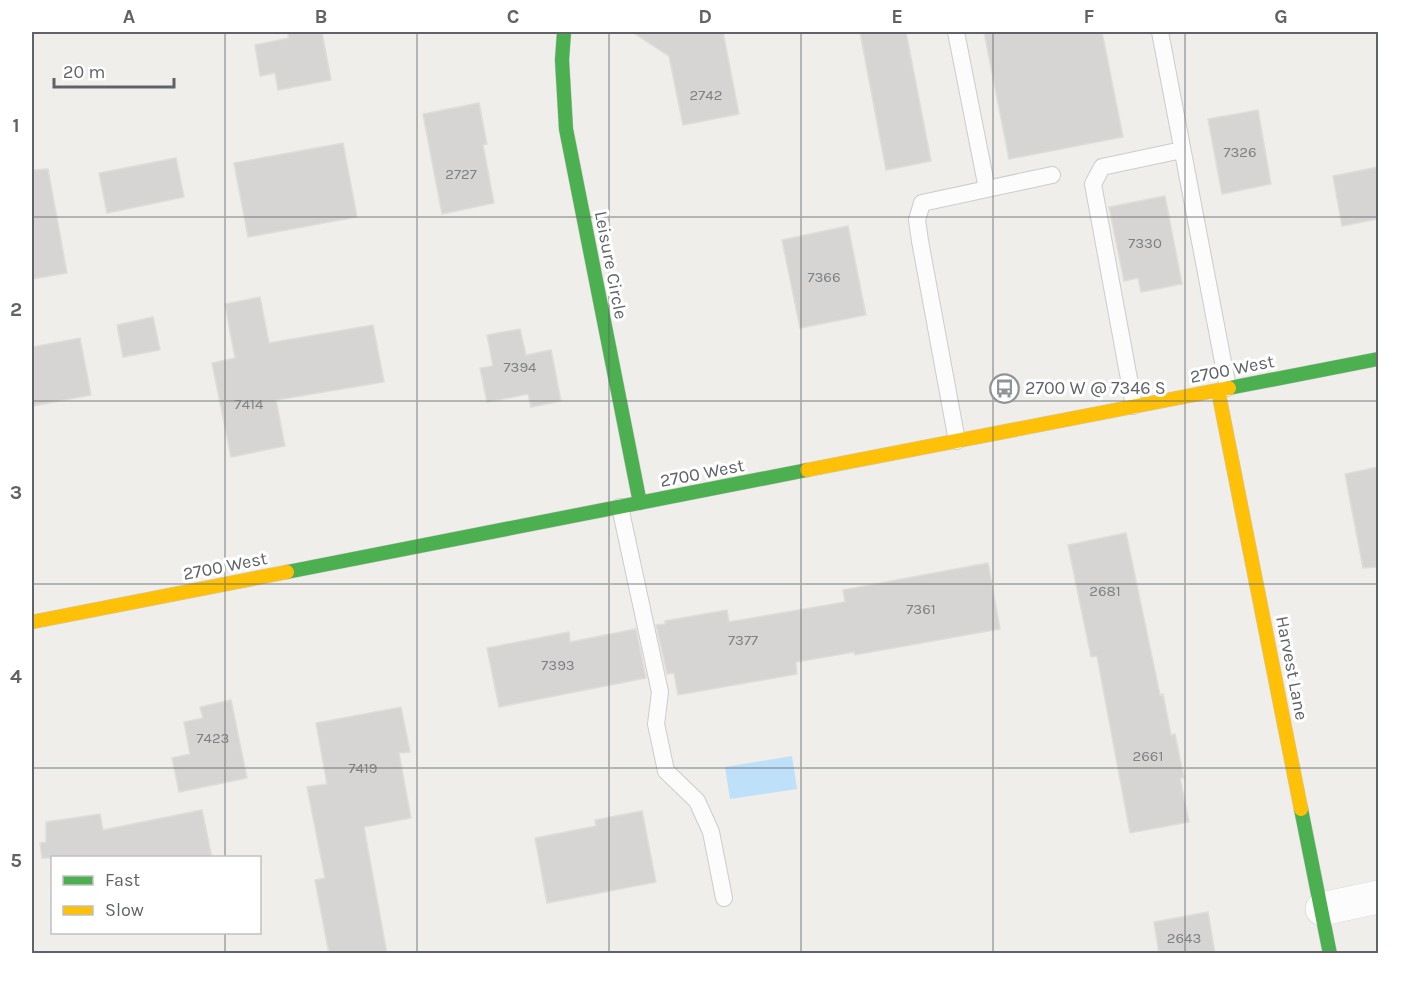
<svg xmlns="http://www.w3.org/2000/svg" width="1410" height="985" font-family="Karla,sans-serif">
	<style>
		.water { fill: #bfe0f9 }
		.building { fill: #d6d5d3; stroke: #deddd9; stroke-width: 1.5 }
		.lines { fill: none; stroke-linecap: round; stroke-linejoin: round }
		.lane-casing { stroke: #cbcccc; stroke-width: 18 }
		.street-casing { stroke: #cbcccc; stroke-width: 34 }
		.fast-casing { stroke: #cacacb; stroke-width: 15 }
		.slow-casing { stroke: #cacacb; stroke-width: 15 }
		.lane { stroke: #fdfcfc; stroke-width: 16 }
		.street { stroke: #fdfcfc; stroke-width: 33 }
		.fast { stroke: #4caf50; stroke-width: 14 }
		.slow { stroke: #ffc107; stroke-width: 14 }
		.grid { fill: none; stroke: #5f6368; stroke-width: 1.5; stroke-opacity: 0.55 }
		.labels { text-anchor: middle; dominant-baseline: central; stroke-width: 6; stroke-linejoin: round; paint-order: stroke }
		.number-label { font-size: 15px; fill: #7e8184 }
		.street-label { font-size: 18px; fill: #5f6368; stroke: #fff }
		.poi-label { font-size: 18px; fill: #5f6368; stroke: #fff; text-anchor: start }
		.neatline { fill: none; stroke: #5f6368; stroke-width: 2 }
		.grid-label { font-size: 20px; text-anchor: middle; font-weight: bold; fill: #5f6368 }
	</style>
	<rect width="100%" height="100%" fill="#efeeea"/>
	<path class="water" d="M792 756 797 789 730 799 725 767Z"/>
	<path class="building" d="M287 32H322L331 80 278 90 275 73 260 76 255 45 289 38Z
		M632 32H723L739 114 683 125 669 56Z
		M860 32H906L931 161 886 170Z
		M984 32H1102L1123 137 1009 159Z
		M479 103 487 144 483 145 494 203 442 214 423 114Z
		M1258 110 1271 184 1222 194 1208 119Z
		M343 143 357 217 248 237 234 163Z
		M176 158 184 197 107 213 99 173Z
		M1378 167V219L1342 226 1333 176Z
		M48 169 67 273 32 279V170Z
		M1165 196 1182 284 1141 292 1138 278 1124 281 1109 207Z
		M848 226 866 315 800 328 782 240Z
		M260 297 269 343 373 325 384 382 276 400 285 446 231 457 212 363 235 358 225 304Z
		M153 317 160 350 123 357 117 325Z
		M520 329 526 355 551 350 561 401 531 407 528 394 487 402 480 368 493 366 487 335Z
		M80 338 91 395 32 406V347Z
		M1378 467V567L1363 568 1345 474Z
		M1126 533 1160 695 1163 694 1171 735 1175 734 1184 778H1180L1189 822 1130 833 1097 656 1091 657 1068 545Z
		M988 563 1000 629 855 655 854 652 796 662 797 674 678 695 674 673 667 674 656 625 665 624V621L727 610 729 622 845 602 843 590Z
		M636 629 646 678 499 707 487 648 569 632 570 642Z
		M231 700 247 778 179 792 172 758 190 754 184 722 203 718 200 707Z
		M401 707 410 752 399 753 411 818 364 827 387 954H329L315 880 325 878 307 787 327 784 316 723Z
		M202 810 212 858H42L40 843 46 842V822L100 814 103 830Z
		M642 811 656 882 547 903 535 838 596 826 595 820Z
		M1208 912 1215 954H1159L1154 922Z"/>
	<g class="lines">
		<defs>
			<path id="lane" d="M956 32 987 189
				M1160 32 1228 388
				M1134 406 1093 184 1102 167 1182 150
				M957 441 920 241 917 220 922 203 1052 175
				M620 507 660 692 656 724 666 771 697 801 711 832 724 898"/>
			<path id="street" d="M1322 909 1378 897"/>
			<path id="fast" d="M564 32 562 60 566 129 640 503
				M1229 388 1378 359
				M287 572 807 470
				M1301 809 1330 954"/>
			<path id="slow" d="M1218 390 1301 809
				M807 470 1229 388
				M32 622 287 572"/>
		</defs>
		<use href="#lane" class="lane-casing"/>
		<use href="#street" class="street-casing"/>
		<use href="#fast" class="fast-casing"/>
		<use href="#slow" class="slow-casing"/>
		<use href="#lane" class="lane"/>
		<use href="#street" class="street"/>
		<use href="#fast" class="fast"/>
		<use href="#slow" class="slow"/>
	</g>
	<path class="grid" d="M225 32V858M417 32V954M609 32V954M801 32V954M993 32V954M1185 32V954M32 217H1378M32 401H1378M32 584H1378M32 768H1378M225 932V954"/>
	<defs>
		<symbol id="bus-ring" viewBox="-11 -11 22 22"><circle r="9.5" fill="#fff" stroke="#919496" stroke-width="1.5"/><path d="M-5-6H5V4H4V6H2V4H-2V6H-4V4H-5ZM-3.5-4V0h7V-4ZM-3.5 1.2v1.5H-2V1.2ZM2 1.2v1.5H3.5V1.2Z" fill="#919496"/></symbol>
	</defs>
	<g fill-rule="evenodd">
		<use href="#bus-ring" x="988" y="372" width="33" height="33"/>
	</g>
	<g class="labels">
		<g class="number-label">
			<text x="706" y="95">2742</text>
			<text x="1240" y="152">7326</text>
			<text x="461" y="174">2727</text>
			<text x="1145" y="243">7330</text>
			<text x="824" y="277">7366</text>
			<text x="520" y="367">7394</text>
			<text x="249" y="404">7414</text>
			<text x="1105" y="591">2681</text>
			<text x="921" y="609">7361</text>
			<text x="743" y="640">7377</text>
			<text x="558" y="665">7393</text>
			<text x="213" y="738">7423</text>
			<text x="1148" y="756">2661</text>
			<text x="363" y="768">7419</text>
			<text x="1184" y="938">2643</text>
		</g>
		<g class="street-label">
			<text transform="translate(611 265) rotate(79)">Leisure Circle</text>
			<text transform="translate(1232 369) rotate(-11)">2700 West</text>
			<text transform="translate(702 473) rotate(-11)">2700 West</text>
			<text transform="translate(225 566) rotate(-11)">2700 West</text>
			<text transform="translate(1292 668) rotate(79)">Harvest Lane</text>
		</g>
		<g class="poi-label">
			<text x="1025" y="388">2700 W @ 7346 S</text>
		</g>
	</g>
	<rect width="1410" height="985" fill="none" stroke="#ffffff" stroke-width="66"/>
	<rect x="51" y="856" width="210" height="78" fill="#ffffff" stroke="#bfc1c3" stroke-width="1.5"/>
	<rect x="63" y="876" width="30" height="9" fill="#4caf50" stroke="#bfc1c3" stroke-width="1.5"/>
	<text x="105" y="886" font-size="18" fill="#5f6368">Fast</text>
	<rect x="63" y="906" width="30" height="9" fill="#ffc107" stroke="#bfc1c3" stroke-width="1.5"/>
	<text x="105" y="916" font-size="18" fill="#5f6368">Slow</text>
	<path d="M54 78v9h120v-9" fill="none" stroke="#5f6368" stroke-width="3"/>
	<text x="63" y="78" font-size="18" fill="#5f6368" stroke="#ffffff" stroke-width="4.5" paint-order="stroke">20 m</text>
	<rect x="33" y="33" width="1344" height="919" class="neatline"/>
	<g class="grid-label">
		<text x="129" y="23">A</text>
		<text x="321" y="23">B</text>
		<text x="513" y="23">C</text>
		<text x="705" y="23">D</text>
		<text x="897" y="23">E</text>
		<text x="1089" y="23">F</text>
		<text x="1281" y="23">G</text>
		<text x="16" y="132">1</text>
		<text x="16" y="316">2</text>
		<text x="16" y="499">3</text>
		<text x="16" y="683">4</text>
		<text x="16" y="867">5</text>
	</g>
</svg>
